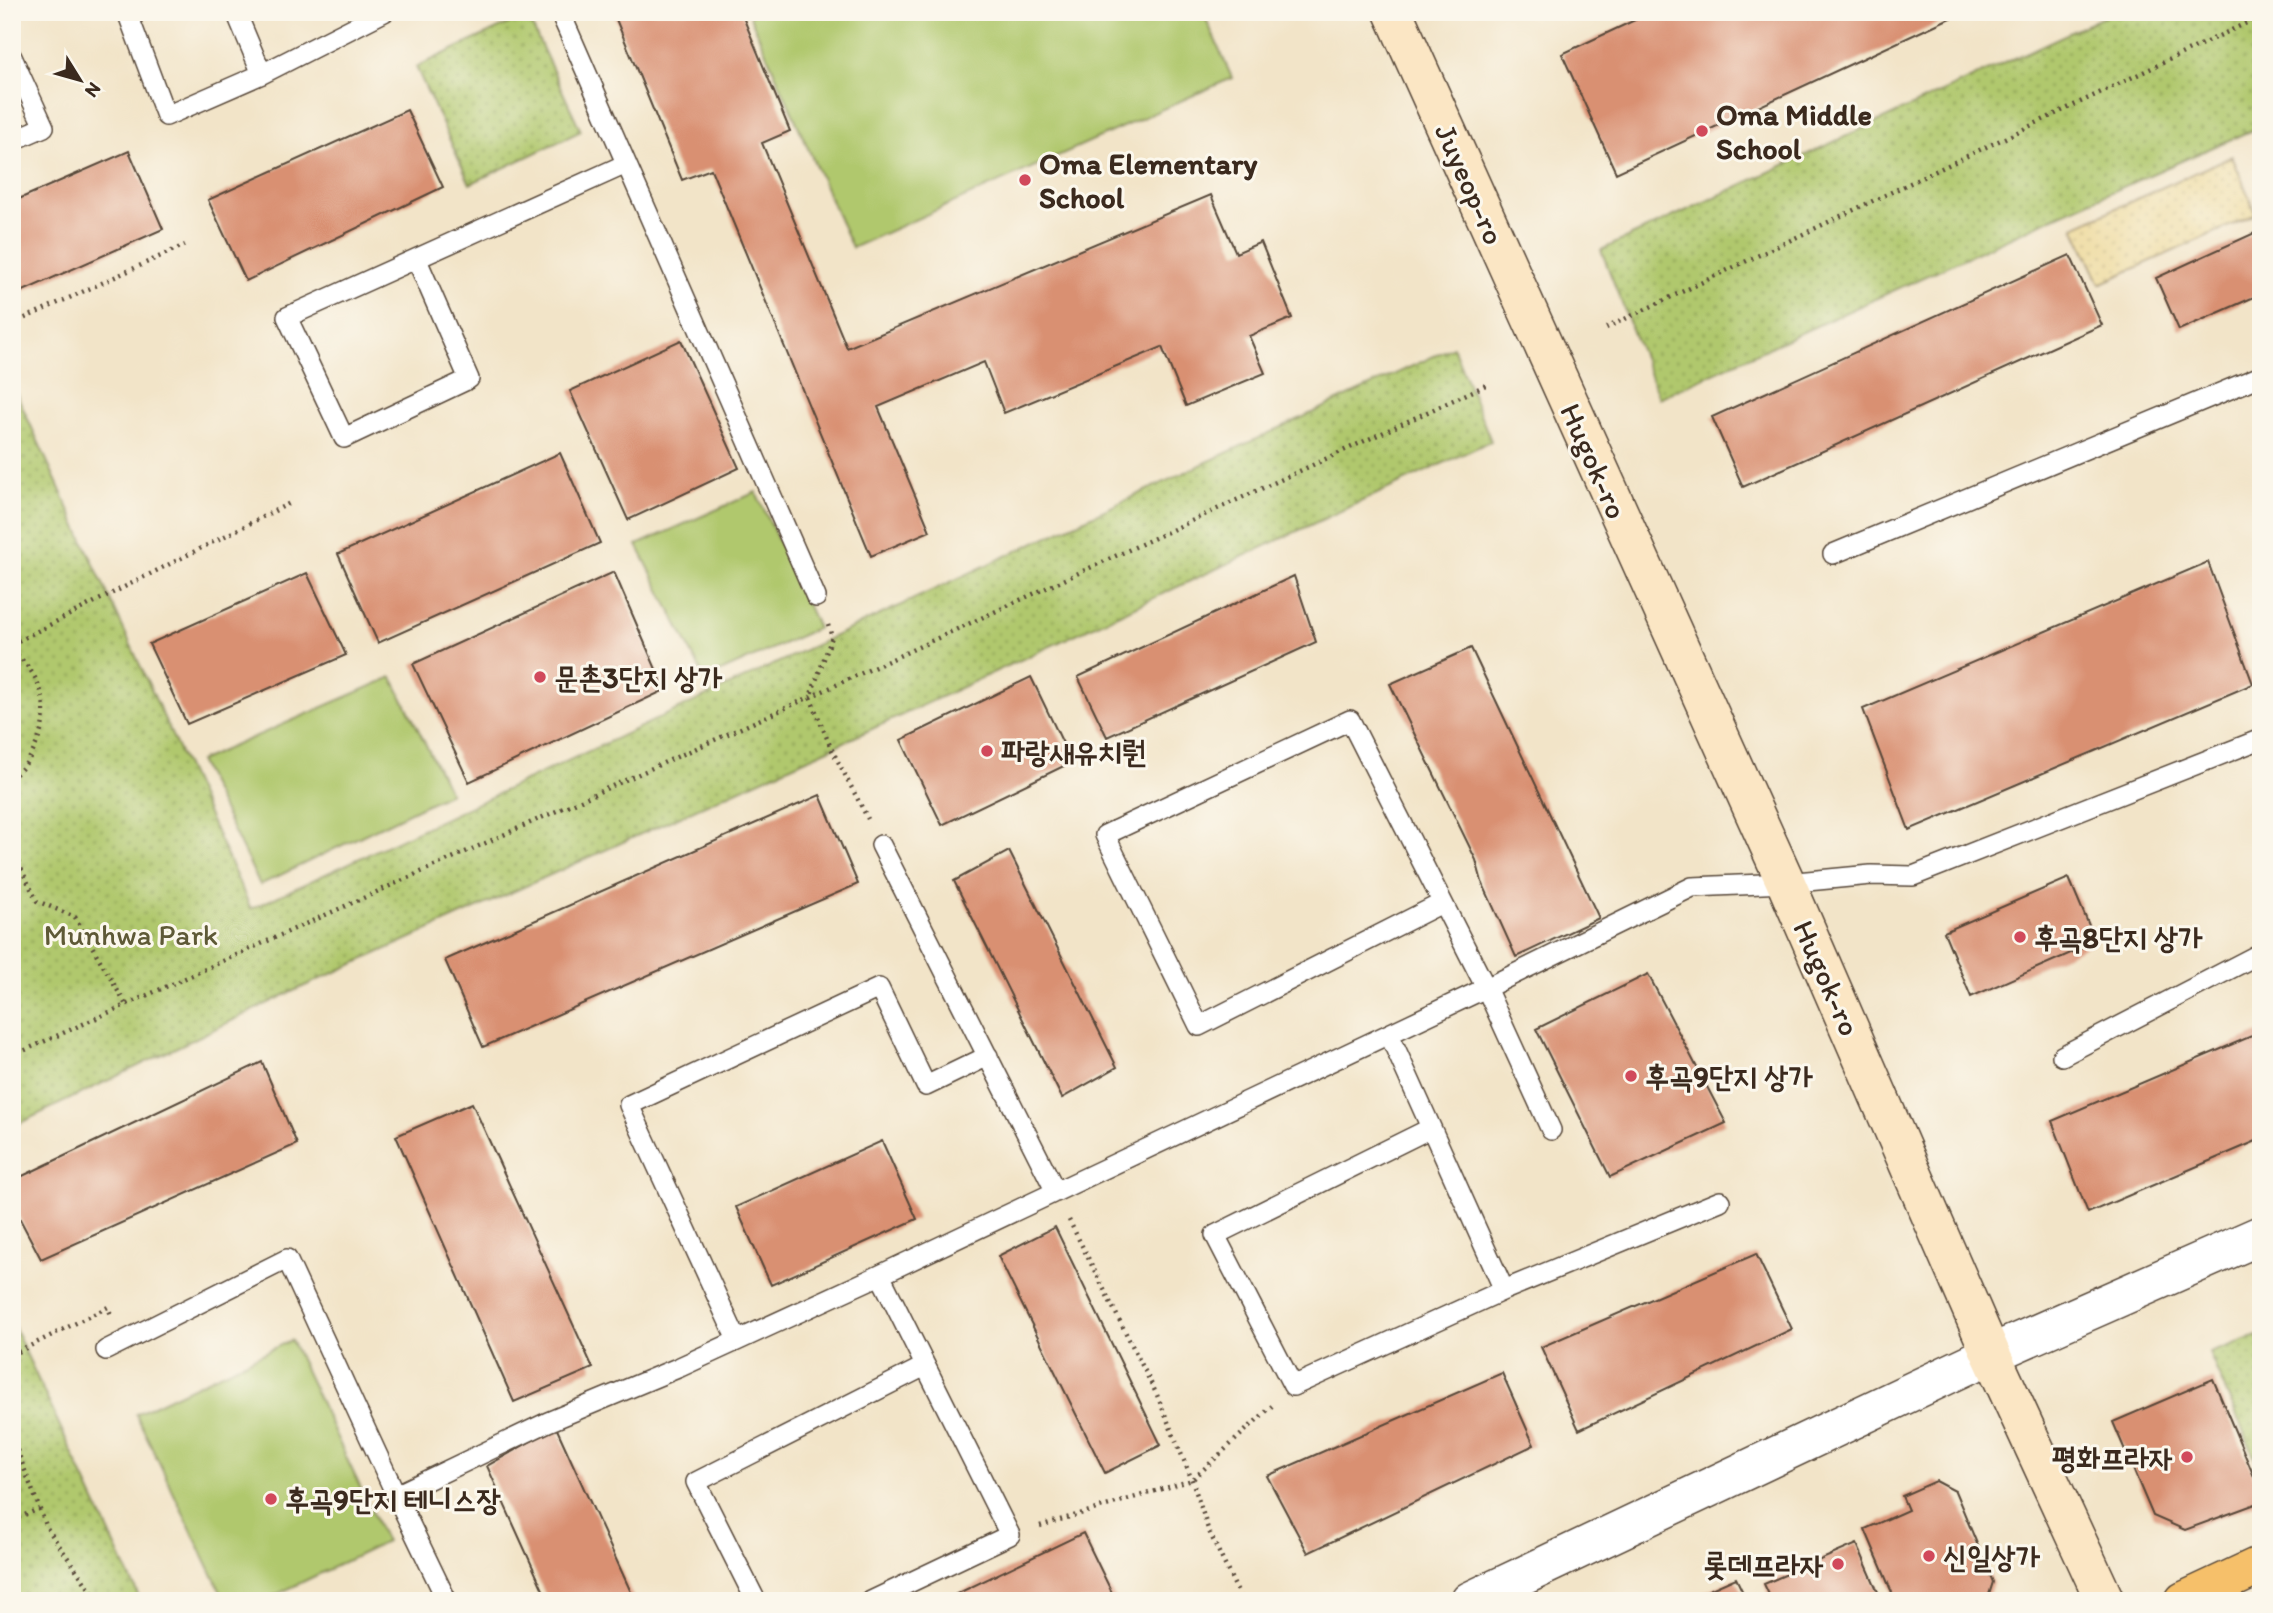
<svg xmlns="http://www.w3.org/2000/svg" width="2273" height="1613" font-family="Itim,'Poor Story',sans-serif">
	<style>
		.sand { fill: url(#sand-dots); stroke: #94825e; stroke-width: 2 }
		.park { fill: url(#park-dots); stroke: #767946; stroke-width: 2 }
		.pitch { fill: #b0c86d; stroke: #767946; stroke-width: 2 }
		.building { fill: #d99072 }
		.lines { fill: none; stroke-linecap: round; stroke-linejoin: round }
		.lane-casing { stroke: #564638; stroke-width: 22 }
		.street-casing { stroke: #564638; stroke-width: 41 }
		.secondary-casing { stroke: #564638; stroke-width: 41 }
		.primary-casing { stroke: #564638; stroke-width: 41 }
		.path { stroke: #564638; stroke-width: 4.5; stroke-dasharray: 2 5; stroke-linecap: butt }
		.lane { stroke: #fff; stroke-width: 19 }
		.street { stroke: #fff; stroke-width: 38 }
		.secondary { stroke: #fbe6c4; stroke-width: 38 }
		.primary { stroke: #f6c06b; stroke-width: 38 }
		.poi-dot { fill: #d1495b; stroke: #fbf7ec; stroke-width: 2.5 }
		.labels { text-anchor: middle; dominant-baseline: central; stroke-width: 6; stroke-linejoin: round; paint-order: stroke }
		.poi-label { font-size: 30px; font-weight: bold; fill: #3b2a1e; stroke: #fbf7ec; text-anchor: start }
		.street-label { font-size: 30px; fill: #3b2a1e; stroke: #fbf7ec }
		.park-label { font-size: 30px; fill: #5e5936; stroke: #fbf7ec }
	</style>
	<defs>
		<pattern id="sand-dots" width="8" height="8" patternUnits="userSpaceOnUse" patternTransform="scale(1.75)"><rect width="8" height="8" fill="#eeda9e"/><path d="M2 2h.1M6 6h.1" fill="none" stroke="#cdbb88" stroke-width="1.8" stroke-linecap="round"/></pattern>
		<pattern id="park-dots" width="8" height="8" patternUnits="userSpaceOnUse" patternTransform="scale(1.75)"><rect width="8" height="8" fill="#b0c86d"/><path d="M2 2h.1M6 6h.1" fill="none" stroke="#90a359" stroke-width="1.8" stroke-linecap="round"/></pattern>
	</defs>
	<rect width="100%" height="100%" fill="#fbf7ec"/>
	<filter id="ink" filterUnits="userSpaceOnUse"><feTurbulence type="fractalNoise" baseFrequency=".0143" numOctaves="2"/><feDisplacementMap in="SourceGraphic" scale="14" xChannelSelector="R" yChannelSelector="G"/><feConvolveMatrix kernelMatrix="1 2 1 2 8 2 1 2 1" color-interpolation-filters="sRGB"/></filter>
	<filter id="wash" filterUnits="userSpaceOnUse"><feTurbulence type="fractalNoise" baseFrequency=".00686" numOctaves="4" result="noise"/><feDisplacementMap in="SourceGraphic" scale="28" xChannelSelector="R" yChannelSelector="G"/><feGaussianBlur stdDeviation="1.57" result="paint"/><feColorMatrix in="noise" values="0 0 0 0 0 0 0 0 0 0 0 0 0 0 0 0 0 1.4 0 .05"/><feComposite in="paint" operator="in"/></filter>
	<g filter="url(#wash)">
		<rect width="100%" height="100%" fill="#f2e4c8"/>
		<path class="sand" d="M2232 156 2256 214 2100 284 2074 227Z"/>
		<path class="park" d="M2114 12H2261V126L2063 213 1659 398 1601 250Z
			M527 15 581 131 470 184 416 67Z
			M1453 347 1491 441 831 748 287 994 12 1127V384L251 909Z
			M12 1322 24 1349 141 1601H12Z
			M2257 1336 2261 1345V1471L2209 1353Z"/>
		<path class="pitch" d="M748 12H1203L1232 78 852 248Z
			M756 492 818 628 705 679 637 545Z
			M392 677 450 793 260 885 199 761Z
			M291 1340 386 1542 263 1601H225L136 1414Z"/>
		<g id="blocks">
			<path class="building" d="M613 12H741L790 131 762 143 847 348 1211 195 1236 253 1261 242 1292 318 1249 336 1265 373 1186 406 1162 347 1004 413 984 362 878 407 930 531 871 556 711 169 682 180Z
				M1652 12H1963L1616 173 1562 54Z
				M407 110 443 187 246 281 208 200Z
				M129 151 163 229 12 296V202Z
				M2261 230V294L2179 330 2156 278Z
				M2070 255 2102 325 1743 487 1712 417Z
				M681 340 739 468 628 520 570 391Z
				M560 453 600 543 378 643 338 554Z
				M2208 562 2253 684 1909 830 1863 709Z
				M614 572 665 690 469 782 413 664Z
				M307 573 346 655 187 724 149 644Z
				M1294 576 1316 642 1107 737 1078 677Z
				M1471 648 1599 918 1516 957 1482 882 1476 860 1390 684Z
				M1031 677 1072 762 942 825 901 740Z
				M820 795 858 884 483 1047 445 960Z
				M1009 851 1117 1067 1062 1098 954 881Z
				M2069 878 2096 942 1971 997 1944 932Z
				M1648 974 1726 1123 1610 1177 1536 1029Z
				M2261 1032V1139L2088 1213 2052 1121Z
				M262 1062 297 1144 41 1259 12 1204V1181Z
				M472 1103 593 1368 514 1402 396 1136Z
				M882 1141 917 1219 771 1285 736 1207Z
				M1055 1227 1161 1445 1105 1473 998 1256Z
				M1756 1254 1792 1329 1579 1430 1541 1347Z
				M1502 1373 1534 1445 1308 1553 1267 1476Z
				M2213 1379 2261 1493V1502L2185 1530 2153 1516 2113 1422Z
				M556 1427 635 1601H548L487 1466Z
				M1936 1481 1955 1491 1993 1582 1987 1601H1896L1890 1588 1865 1529 1908 1510 1902 1496Z
				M1083 1533 1116 1601H942Z
				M1857 1544 1882 1601H1772L1764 1584Z
				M1736 1578 1747 1601H1684Z"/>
		</g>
	</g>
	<g filter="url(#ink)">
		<use href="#blocks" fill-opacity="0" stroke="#564638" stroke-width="2"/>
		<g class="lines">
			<defs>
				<path id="lane" d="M127 12 166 116 262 74
					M236 12 262 74 384 12
					M560 12 816 597
					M12 57 44 127 12 141
					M417 260 469 379 344 438 287 317 626 164
					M1833 554 2261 376
					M881 845 1056 1192
					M1442 903 1199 1026 1105 835 1350 720 1486 988 1551 1130
					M1389 1034 1504 1290
					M2062 1056 2261 953
					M1431 1128 1215 1235 1293 1386 1504 1290 1720 1201
					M737 1340 629 1105 879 988 926 1086 988 1056
					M106 1350 287 1259 396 1495
					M447 1601 396 1495 548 1422 680 1367 880 1275 1486 988 1692 887 1786 883 1871 875 1913 876 2261 739
					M756 1601 696 1482 925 1366
					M871 1601 1010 1535 880 1275"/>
				<path id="street" d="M1470 1601 1991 1354 2261 1235"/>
				<path id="secondary" d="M1393 12 1786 883 1991 1354 2105 1601"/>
				<path id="primary" d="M2184 1601 2261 1565"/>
			</defs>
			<use href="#lane" class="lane-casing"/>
			<use href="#street" class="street-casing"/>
			<use href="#secondary" class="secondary-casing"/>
			<use href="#primary" class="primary-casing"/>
			<path class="path" d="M12 324 185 245
				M1606 328 2261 16
				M828 625 832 637 810 697 831 748 868 819
				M12 644 292 502
				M12 650C43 678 53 708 35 747 30 759 23 769 12 777
				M12 850 37 901 75 917 126 1005
				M12 1056 810 697 1486 385
				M1069 1220 1157 1395 1192 1480 1208 1529 1242 1601
				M12 1355 108 1307 111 1315
				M12 1437 47 1528 98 1601
				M12 1520 39 1509
				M1040 1526 1192 1480 1272 1406"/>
			<use href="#lane" class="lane"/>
			<use href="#street" class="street"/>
			<use href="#secondary" class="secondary"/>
			<use href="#primary" class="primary"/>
		</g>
	</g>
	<g class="poi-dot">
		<circle cx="1702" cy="131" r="7"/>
		<circle cx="1025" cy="180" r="7"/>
		<circle cx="540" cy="677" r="7"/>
		<circle cx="987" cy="751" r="7"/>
		<circle cx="2020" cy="937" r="7"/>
		<circle cx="1631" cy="1076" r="7"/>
		<circle cx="2187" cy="1457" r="7"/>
		<circle cx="271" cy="1499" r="7"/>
		<circle cx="1929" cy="1556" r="7"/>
		<circle cx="1838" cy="1564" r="7"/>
	</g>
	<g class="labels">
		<g class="poi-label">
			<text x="1716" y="114">Oma Middle<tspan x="1716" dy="34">School</tspan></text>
			<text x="1039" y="163">Oma Elementary<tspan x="1039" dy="34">School</tspan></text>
			<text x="554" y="677">문촌3단지 상가</text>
			<text x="1001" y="751">파랑새유치뤈</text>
			<text x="2034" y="937">후곡8단지 상가</text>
			<text x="1645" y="1076">후곡9단지 상가</text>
			<text x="2173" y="1457" text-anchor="end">평화프라자</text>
			<text x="285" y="1499">후곡9단지 테니스장</text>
			<text x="1943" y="1556">신일상가</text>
			<text x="1824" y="1564" text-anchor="end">롯데프라자</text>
		</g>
		<g class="street-label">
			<text transform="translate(1470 184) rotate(66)">Juyeop-ro</text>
			<text transform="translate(1594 461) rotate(66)">Hugok-ro</text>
			<text transform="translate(1827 978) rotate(66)">Hugok-ro</text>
		</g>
		<g class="park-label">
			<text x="131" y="934">Munhwa Park</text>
		</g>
	</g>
	<rect width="2273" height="1613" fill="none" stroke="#fbf7ec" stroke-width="42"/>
	<g transform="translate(80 80) rotate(127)" stroke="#fbf7ec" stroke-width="5" paint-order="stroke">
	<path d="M0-5L12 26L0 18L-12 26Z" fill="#3b2a1e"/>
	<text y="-10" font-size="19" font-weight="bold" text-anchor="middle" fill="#3b2a1e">N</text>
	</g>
</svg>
